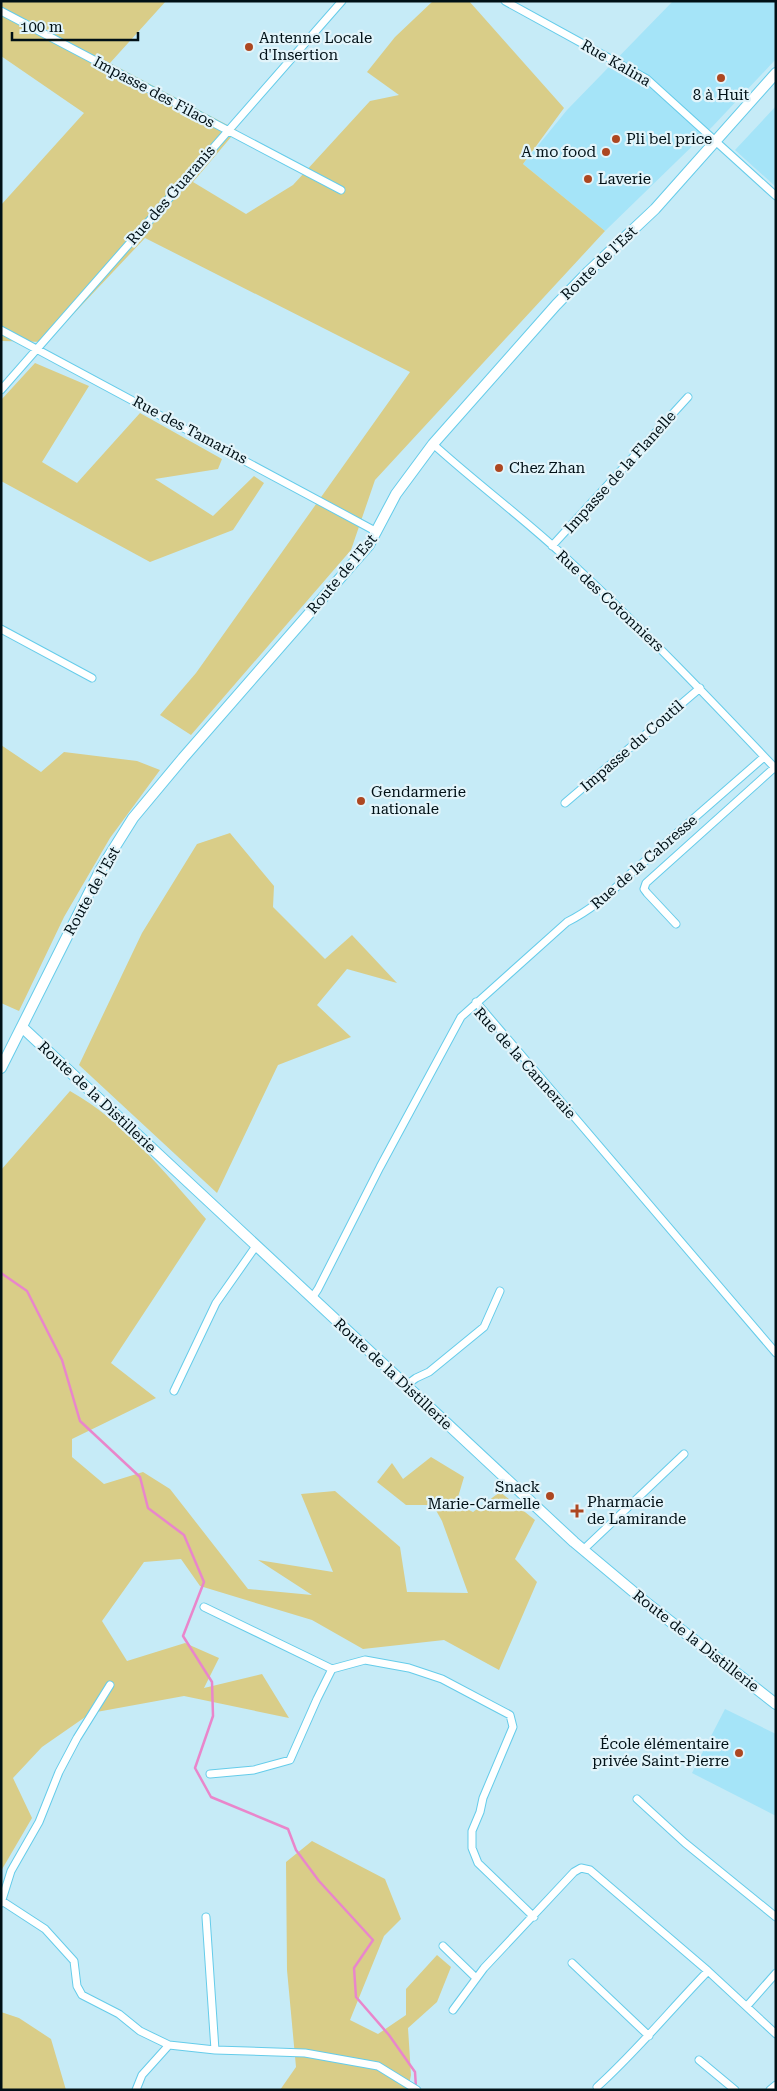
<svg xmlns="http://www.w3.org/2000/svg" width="777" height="2091" font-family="'Roboto Serif',serif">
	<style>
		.built { fill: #a5e4f8 }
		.green { fill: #d9cd88 }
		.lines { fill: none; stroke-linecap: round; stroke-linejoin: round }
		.stream { stroke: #e986cb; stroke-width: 2.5 }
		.street-casing { stroke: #65ccea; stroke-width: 9 }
		.secondary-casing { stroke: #65ccea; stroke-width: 12 }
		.primary-casing { stroke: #65ccea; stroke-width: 12 }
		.street { stroke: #fff; stroke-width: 7 }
		.secondary { stroke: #fff; stroke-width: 10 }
		.primary { stroke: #fff; stroke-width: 10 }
		.poi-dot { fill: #ad4721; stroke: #e2f4fa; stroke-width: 2 }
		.labels { text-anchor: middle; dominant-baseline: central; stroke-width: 4.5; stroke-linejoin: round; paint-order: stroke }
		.poi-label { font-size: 15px; fill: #001016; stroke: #e2f4fa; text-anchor: start }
		.street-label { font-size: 15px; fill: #001016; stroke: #e2f4fa }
	</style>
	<rect width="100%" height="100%" fill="#c6ebf7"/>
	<path class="built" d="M673 1H776V59L712 127 605 231 523 164 567 110Z
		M776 106V187L735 150Z
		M725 1709 776 1734V1816L692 1773Z"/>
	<path class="green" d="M1 1H166L110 63 237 130 193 182 246 214 293 185 370 101 399 95 367 72 395 37 433 1H469L564 108 523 164 605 231 375 480 351 550 191 735 160 715 196 673 410 372 145 238 47 342 1 341V205L84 113 1 56Z
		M35 363 89 386 42 462 77 483 140 413 222 459 218 469 155 479 213 516 254 476 264 483 233 530 150 562 1 481V400Z
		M1 745 41 772 64 752 137 761 160 770 110 838 64 917 19 1011 1 1003Z
		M230 833 274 886 273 907 325 959 352 935 397 983 347 969 317 1005 351 1037 278 1065 217 1193 79 1065 142 933 197 844Z
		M70 1091C124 1121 165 1173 206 1219L111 1363 156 1398 72 1439V1457L104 1484 143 1472 170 1489 248 1589 312 1595 258 1560 333 1572 301 1494 335 1491 400 1547 407 1592 468 1593 442 1521 433 1505H406L377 1482 392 1463 403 1479 431 1457 464 1477 456 1504 473 1512 500 1492 535 1520 515 1559 537 1582 499 1670 444 1640 363 1649 312 1620 200 1586 181 1559 144 1562 102 1621 127 1661 185 1643 219 1658 204 1688 262 1674 289 1718 184 1696 91 1713 42 1747 13 1778 32 1818 1 1871V1170Z
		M312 1841 385 1879 401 1919 384 1936 350 2020 378 2034 406 2015V1989L437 1955 451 1967 437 2002 408 2028 411 2075 408 2090H280L296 2067 287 1970 286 1862Z
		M1 2012 19 2018 51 2039 66 2090H1Z"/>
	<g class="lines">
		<path class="stream" d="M1 1273 27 1291 62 1360 80 1421 140 1477 148 1508 184 1535 204 1582 183 1636 212 1682 213 1716 195 1768 211 1797 288 1829 296 1850 319 1881 373 1940 354 1968 356 1997 389 2035 415 2072 416 2088"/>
		<defs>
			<path id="street" d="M505 1 647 79 776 196
				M1 11 341 190
				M1 330 377 532
				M1 390 342 1
				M433 444C476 483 522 517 564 556 638 624 707 696 776 769
				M552 546 688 397
				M1 629 92 678
				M565 803 700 688
				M676 924 647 893 644 889 646 883 774 768
				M476 1002 776 1353
				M312 1298 318 1289 380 1167 461 1017 567 922C591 910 610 894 629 875L764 757
				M405 1386 416 1378 429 1372 484 1327 500 1291
				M174 1391 216 1303 256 1246
				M583 1550 684 1454
				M204 1607 332 1669
				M210 1774 254 1770 290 1760 317 1699 332 1669 365 1660 409 1668 442 1679 510 1715 513 1727 483 1798 480 1812 472 1831V1848L478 1863 534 1917
				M637 1799 685 1843 776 1917
				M2 1901 45 1929 74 1961 77 1986 82 1995 119 2014 140 2031 169 2045 215 2050 305 2053 378 2066 417 2090
				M1 1903 11 1871 39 1822 59 1772 77 1738 110 1685
				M206 1917 215 2050
				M443 1946 476 1978
				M572 1963 649 2036
				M747 2006 776 1973
				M453 2010 484 1968 574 1872 581 1868 590 1870 708 1971 776 2034
				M699 2060 735 2090
				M597 2087C637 2051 671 2009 708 1971
				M136 2090 142 2075 169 2045
				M770 2090 776 2085"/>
			<path id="secondary" d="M23 1028 574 1542 648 1604 776 1704"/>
			<path id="primary" d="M1 1068 101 869 133 818 183 758 369 545 396 494 433 444 556 305 588 272 655 209 776 73"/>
		</defs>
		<use href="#street" class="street-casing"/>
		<use href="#secondary" class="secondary-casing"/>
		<use href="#primary" class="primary-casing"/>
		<use href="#street" class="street"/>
		<use href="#secondary" class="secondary"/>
		<use href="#primary" class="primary"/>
	</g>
	<g class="poi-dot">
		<circle cx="249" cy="47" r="5"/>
		<circle cx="721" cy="78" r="5"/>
		<circle cx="616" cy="139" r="5"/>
		<circle cx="606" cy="152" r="5"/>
		<circle cx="588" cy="179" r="5"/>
		<circle cx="499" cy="468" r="5"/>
		<circle cx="361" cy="801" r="5"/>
		<circle cx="550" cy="1496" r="5"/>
		<path d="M574.5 1503.5h5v5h5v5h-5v5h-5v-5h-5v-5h5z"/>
		<circle cx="739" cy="1753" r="5"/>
	</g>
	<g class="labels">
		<g class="poi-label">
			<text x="259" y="38">Antenne Locale<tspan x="259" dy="17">d'Insertion</tspan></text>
			<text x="721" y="95" text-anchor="middle">8 à Huit</text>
			<text x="626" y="139">Pli bel price</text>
			<text x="596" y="152" text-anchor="end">A mo food</text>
			<text x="598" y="179">Laverie</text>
			<text x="509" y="468">Chez Zhan</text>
			<text x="371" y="792">Gendarmerie<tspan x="371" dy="17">nationale</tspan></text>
			<text x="540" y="1487" text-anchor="end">Snack<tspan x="540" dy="17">Marie-Carmelle</tspan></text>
			<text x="587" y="1502">Pharmacie<tspan x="587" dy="17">de Lamirande</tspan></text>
			<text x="729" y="1744" text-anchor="end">École élémentaire<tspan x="729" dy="17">privée Saint-Pierre</tspan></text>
		</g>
		<g class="street-label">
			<text transform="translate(616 63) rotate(30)">Rue Kalina</text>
			<text transform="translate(154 92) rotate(28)">Impasse des Filaos</text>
			<text transform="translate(171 195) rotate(-49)">Rue des Guaranis</text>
			<text transform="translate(599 263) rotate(-44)">Route de l'Est</text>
			<text transform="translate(190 430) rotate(28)">Rue des Tamarins</text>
			<text transform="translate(620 472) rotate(-48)">Impasse de la Flanelle</text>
			<text transform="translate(342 574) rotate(-50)">Route de l'Est</text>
			<text transform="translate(610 601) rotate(43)">Rue des Cotonniers</text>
			<text transform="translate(632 746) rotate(-41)">Impasse du Coutil</text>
			<text transform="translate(644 862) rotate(-41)">Rue de la Cabresse</text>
			<text transform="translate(92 891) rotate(-61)">Route de l'Est</text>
			<text transform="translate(525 1063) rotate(48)">Rue de la Canneraie</text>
			<text transform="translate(97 1097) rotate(43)">Route de la Distillerie</text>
			<text transform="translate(393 1374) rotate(43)">Route de la Distillerie</text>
			<text transform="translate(696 1641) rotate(38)">Route de la Distillerie</text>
		</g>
	</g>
	<rect width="777" height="2091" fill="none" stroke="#001016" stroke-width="5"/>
	<path d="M12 32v8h126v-8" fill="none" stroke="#001016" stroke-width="2.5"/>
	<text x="20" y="32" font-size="15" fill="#001016" stroke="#e2f4fa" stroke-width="4" paint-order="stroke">100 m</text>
</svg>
